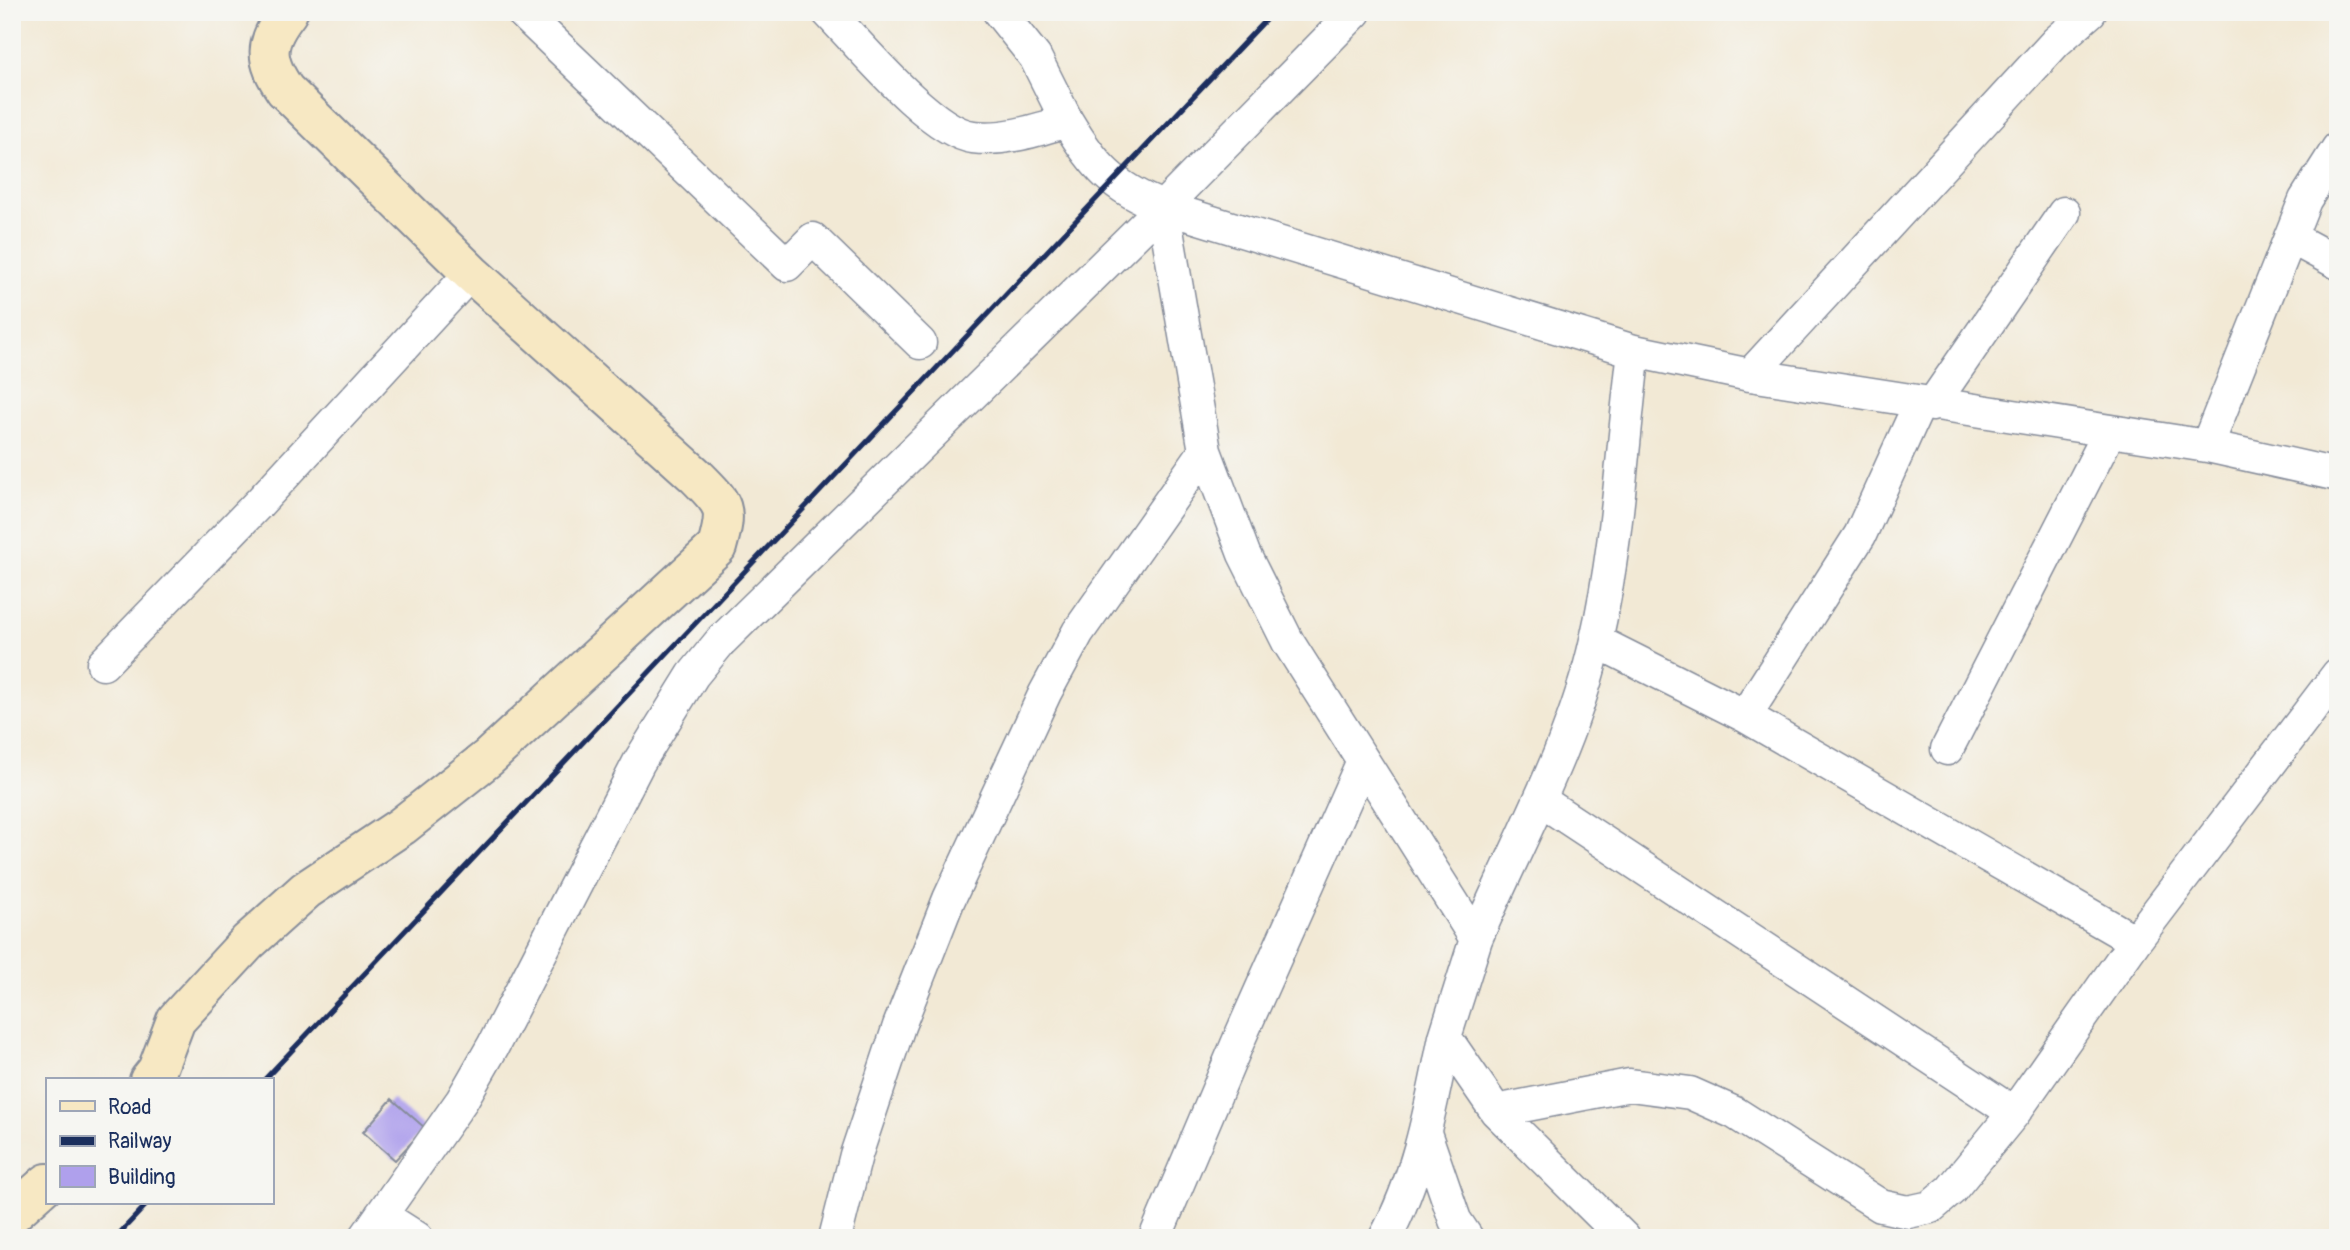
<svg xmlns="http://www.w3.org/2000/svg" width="2350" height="1250" font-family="Pangolin,sans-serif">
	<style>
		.building { fill: #afa0ec }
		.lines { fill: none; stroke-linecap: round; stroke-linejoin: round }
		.street-casing { stroke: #868c9a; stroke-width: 35 }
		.secondary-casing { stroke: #868c9a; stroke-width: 42 }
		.street { stroke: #fff; stroke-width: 32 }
		.secondary { stroke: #f7e8c3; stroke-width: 38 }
		.rail { stroke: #1b2f5e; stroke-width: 5 }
	</style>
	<rect width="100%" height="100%" fill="#f6f6f2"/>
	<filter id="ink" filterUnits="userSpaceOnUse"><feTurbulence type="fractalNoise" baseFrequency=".0143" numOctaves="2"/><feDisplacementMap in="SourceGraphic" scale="14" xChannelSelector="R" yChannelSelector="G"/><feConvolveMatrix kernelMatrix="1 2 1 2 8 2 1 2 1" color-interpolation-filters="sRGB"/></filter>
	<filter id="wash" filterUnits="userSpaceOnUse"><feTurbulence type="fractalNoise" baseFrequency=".00686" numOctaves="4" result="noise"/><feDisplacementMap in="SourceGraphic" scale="28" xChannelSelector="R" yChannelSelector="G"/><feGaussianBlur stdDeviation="1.57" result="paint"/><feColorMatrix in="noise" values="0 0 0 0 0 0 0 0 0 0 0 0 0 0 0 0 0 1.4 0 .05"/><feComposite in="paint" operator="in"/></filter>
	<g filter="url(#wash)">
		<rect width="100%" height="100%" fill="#f2e9d5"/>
		<g id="blocks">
			<path class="building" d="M392 1099 425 1128 395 1160 363 1132Z"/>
		</g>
	</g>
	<g filter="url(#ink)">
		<use href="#blocks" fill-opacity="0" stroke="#868c9a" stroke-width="2"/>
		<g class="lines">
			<defs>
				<path id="street" d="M522 12 787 265 813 239 920 343
					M828 12C859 44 931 132 973 137 1004 141 1037 130 1067 121 1094 166 1113 188 1163 207L1634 351 1750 375 2207 446 2338 475
					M999 12 1035 57 1067 121
					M1163 207 1205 451 1244 554 1288 642 1476 939 1445 1037 1496 1111 1624 1238
					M2290 237 2338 263
					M1750 375 2056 42 2090 12
					M1932 405 2064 213
					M2207 446 2305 200 2338 148
					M1596 641 1745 716 2135 941
					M103 664 259 503 471 273
					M1745 716 1860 535 1920 403
					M1947 749 2110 431
					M1540 800 2014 1113
					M1476 939C1518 841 1573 745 1596 640 1618 545 1622 447 1634 351
					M1496 1111 1630 1085 1690 1093 1735 1113 1881 1206 1908 1212 1931 1207 1951 1190 2014 1113 2135 941 2338 674
					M1425 1133 1455 1220 1467 1238
					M381 1215 417 1238
					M365 1238 462 1100 493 1046 639 762 693 675 720 642 1163 207 1355 12
					M835 1238 856 1155 899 1026 949 899 1045 693 1078 632 1205 451
					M1155 1238 1241 1035 1362 763
					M1385 1238C1419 1175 1431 1106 1445 1037"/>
				<path id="secondary" d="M149 1080 157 1070 176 1020 248 942 306 890 402 826 488 758 717 547C728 508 725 505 697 477L471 273 285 90C264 59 264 43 288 12
					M12 1214 47 1183"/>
			</defs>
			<use href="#street" class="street-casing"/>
			<use href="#secondary" class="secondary-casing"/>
			<use href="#street" class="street"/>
			<use href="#secondary" class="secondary"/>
			<path class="rail" d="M264 1080 1273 12
				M115 1238 148 1203"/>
		</g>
	</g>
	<rect width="2350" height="1250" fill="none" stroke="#f6f6f2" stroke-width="42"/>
	<rect x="46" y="1078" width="228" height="126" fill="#f6f6f2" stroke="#9ea6b7" stroke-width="2"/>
	<rect x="60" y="1101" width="35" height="10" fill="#f7e8c3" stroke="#9ea6b7" stroke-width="2"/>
	<text x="108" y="1114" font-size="21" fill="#1b2f5e">Road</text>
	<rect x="60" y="1136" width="35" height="10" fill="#1b2f5e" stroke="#9ea6b7" stroke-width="2"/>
	<text x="108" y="1148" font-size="21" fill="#1b2f5e">Railway</text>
	<rect x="60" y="1166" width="35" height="21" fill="#afa0ec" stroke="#9ea6b7" stroke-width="2"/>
	<text x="108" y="1184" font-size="21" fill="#1b2f5e">Building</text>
</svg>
